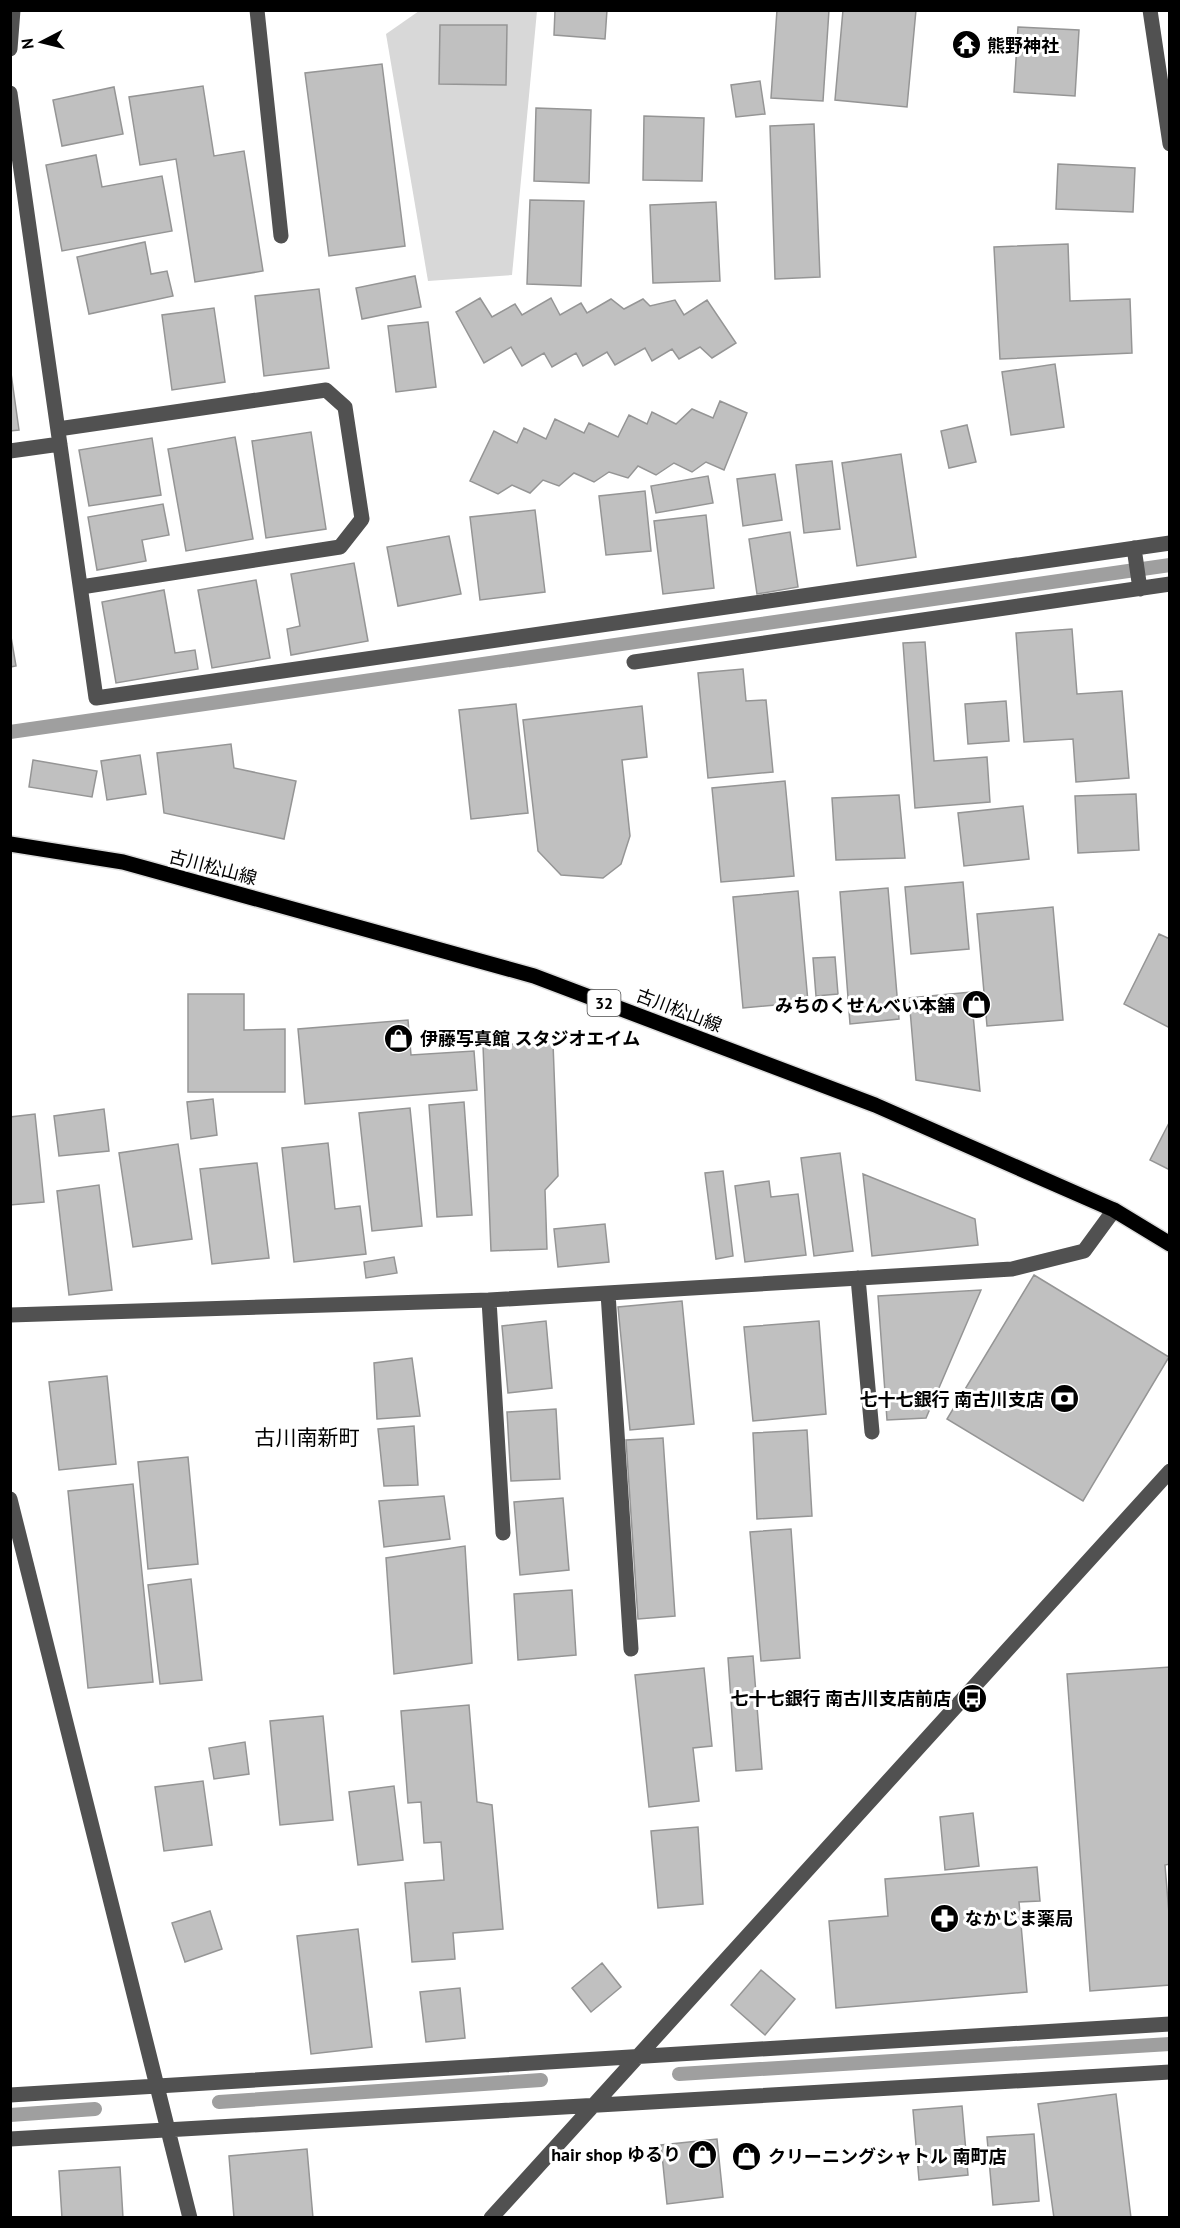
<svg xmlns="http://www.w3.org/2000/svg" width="1180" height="2228" font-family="'PT Sans','Noto Sans JP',sans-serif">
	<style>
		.green { fill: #d8d8d8 }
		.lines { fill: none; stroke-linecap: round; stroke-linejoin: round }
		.stream { stroke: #9f9f9f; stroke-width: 14 }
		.building { fill: #c0c0c0; stroke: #959595; stroke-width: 1.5 }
		.major-casing { stroke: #dbdbdb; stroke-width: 18 }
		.minor { stroke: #515151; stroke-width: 15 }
		.major { stroke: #000; stroke-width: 15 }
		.labels { text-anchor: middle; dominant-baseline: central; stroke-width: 6; stroke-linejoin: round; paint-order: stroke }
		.shield { fill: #fff; stroke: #4c4c4c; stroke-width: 1.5 }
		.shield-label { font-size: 16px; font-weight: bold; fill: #000 }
		.poi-label { font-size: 18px; font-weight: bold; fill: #000; stroke: #fff; text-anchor: start }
		.street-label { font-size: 18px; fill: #000; stroke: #fff }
		.quarter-label { font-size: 21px; fill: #000; stroke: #fff }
	</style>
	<rect width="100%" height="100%" fill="#fff"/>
	<path class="green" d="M419 11H537L512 275 428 281 386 34Z"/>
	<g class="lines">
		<path class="stream" d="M10 732 1170 565
			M679 2074 1170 2044
			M219 2102 541 2080
			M10 2115 95 2109"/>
	</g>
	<path class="building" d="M555 10H607L605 39 554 35Z
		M777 10H829L823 101 771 98Z
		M843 10H916L907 107 835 100Z
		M440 25H507L506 85 439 84Z
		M1018 27 1079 30 1075 96 1014 92Z
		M382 64 405 246 329 256 305 73Z
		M760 81 765 114 736 117 731 85Z
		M203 86 214 156 244 151 263 271 195 282 176 159 140 165 129 97Z
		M114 87 123 134 62 146 53 100Z
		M536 108 591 110 589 183 534 181Z
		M644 116 704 118 702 181 643 180Z
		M814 124 820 277 775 279 770 126Z
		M96 155 102 187 162 176 172 231 62 251 46 165Z
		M1058 164 1135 168 1133 212 1056 209Z
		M530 200 584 201 581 286 527 284Z
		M716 202 720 281 653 283 650 205Z
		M145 242 151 274 167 271 173 296 89 314 77 257Z
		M1068 244 1070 301 1130 299 1132 353 1000 359 994 247Z
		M415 276 421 307 362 319 356 288Z
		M319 289 329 368 264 376 255 296Z
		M480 298 492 317 515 304 522 315 551 298 560 315 581 303 587 313 611 299 624 309 643 299 650 306 675 300 684 315 707 300 736 343 712 358 700 347 679 359 672 349 652 361 645 348 615 365 607 352 583 366 576 353 552 367 544 353 522 366 511 347 484 363 456 312Z
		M214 308 225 382 172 390 162 315Z
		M428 322 436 387 396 392 388 326Z
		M1055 364 1064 427 1011 435 1002 372Z
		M10 366 19 430 10 431Z
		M720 401 747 413 724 470 706 462 692 472 674 463 656 475 638 466 628 478 609 472 594 482 574 473 559 486 543 480 530 493 512 485 498 494 470 481 494 431 517 443 524 428 546 439 555 419 584 433 589 423 618 437 629 415 647 424 652 412 676 424 692 409 713 418Z
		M967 425 976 462 949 468 941 431Z
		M311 432 326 529 266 538 252 441Z
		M235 437 253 539 186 551 168 449Z
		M152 438 161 495 89 506 79 450Z
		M901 454 916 557 857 566 842 463Z
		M832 461 840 529 804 533 796 465Z
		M775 474 782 520 743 526 737 479Z
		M708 476 713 503 656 513 651 486Z
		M645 491 651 551 606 555 599 496Z
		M163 504 169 535 142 540 146 561 97 570 88 517Z
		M535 510 545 592 480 600 470 517Z
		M706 515 714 588 663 594 654 521Z
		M790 532 798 587 757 594 749 539Z
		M449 536 461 594 398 606 387 547Z
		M354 563 368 641 291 655 287 629 300 626 291 574Z
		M256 580 270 658 212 668 198 590Z
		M164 590 175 653 195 650 198 669 116 683 102 602Z
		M1072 629 1077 694 1122 691 1129 778 1076 782 1073 739 1024 742 1016 633Z
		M10 631 16 666 10 667Z
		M925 642 934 761 987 757 990 802 915 808 903 643Z
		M743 669 746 701 766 700 773 772 708 778 698 673Z
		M1006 701 1009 741 968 744 965 704Z
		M516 704 528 813 471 819 459 710Z
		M642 706 647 757 622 760 630 836 621 864 603 878 561 875 538 851 523 720Z
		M231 744 234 768 296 781 284 839 164 813 157 753Z
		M140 755 146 794 107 800 101 761Z
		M33 760 97 771 92 797 29 787Z
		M785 781 794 876 721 882 712 788Z
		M1136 794 1139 850 1078 853 1075 796Z
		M899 795 905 858 836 860 832 798Z
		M1023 806 1029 859 964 866 958 813Z
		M963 882 969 949 911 954 905 887Z
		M888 888 899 1019 850 1024 840 892Z
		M798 891 808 1002 743 1008 733 897Z
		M1053 907 1063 1020 987 1026 977 914Z
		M1159 934 1170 939V1028L1124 1004Z
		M835 957 838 994 816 996 813 958Z
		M971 992 980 1091 916 1080 909 998Z
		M188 994H244V1030L285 1029V1092H188Z
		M408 1020 411 1055 474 1051 477 1090 305 1104 298 1029Z
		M553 1043 558 1176 545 1190 547 1249 491 1251 483 1045Z
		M213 1099 217 1135 191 1139 187 1102Z
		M464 1102 472 1215 437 1217 429 1105Z
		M410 1108 422 1226 372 1231 359 1113Z
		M104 1109 109 1151 59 1156 54 1116Z
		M35 1114 44 1202 10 1205V1117Z
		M1170 1121V1170L1150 1160Z
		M328 1143 335 1209 360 1206 366 1254 294 1262 282 1148Z
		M178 1144 192 1239 133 1247 119 1153Z
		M840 1153 853 1251 814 1256 801 1158Z
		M257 1163 269 1258 212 1264 200 1169Z
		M723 1171 733 1256 716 1259 705 1173Z
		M863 1174 975 1219 978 1245 872 1256Z
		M769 1181 771 1197 798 1194 806 1255 745 1262 735 1186Z
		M99 1185 112 1290 69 1295 57 1191Z
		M605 1224 609 1262 558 1267 554 1229Z
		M394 1257 397 1273 366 1278 364 1262Z
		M1034 1275 1169 1357 1083 1501 947 1419Z
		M981 1290 926 1418 887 1420 878 1296Z
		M682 1301 694 1424 630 1430 618 1307Z
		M546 1321 552 1388 508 1393 502 1326Z
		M819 1321 826 1414 753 1421 744 1327Z
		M412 1358 420 1416 377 1419 374 1363Z
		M107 1376 116 1464 59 1470 49 1382Z
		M556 1409 560 1479 511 1481 507 1412Z
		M414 1426 418 1485 384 1486 378 1429Z
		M807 1430 812 1516 757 1519 753 1433Z
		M663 1438 675 1616 638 1619 626 1440Z
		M188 1457 198 1564 148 1569 138 1462Z
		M133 1484 153 1682 88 1688 68 1491Z
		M444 1496 450 1539 384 1547 379 1501Z
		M563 1498 569 1570 520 1575 514 1502Z
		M791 1529 800 1658 761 1661 750 1532Z
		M465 1546 472 1663 394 1674 386 1558Z
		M191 1579 202 1680 160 1684 148 1585Z
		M572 1590 576 1655 518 1660 514 1594Z
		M753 1656 762 1769 736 1771 728 1658Z
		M1170 1667V1864L1165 1865 1170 1926V1985L1090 1991 1067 1674Z
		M704 1668 712 1746 693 1748 699 1801 649 1807 635 1675Z
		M469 1705 477 1802 492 1805 503 1929 453 1933 455 1959 412 1962 405 1883 444 1880 441 1842 424 1843 421 1802 408 1803 401 1711Z
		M323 1716 333 1820 280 1825 270 1721Z
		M245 1742 249 1774 214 1779 209 1748Z
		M203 1781 212 1845 164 1851 155 1787Z
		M394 1786 403 1860 358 1865 349 1792Z
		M973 1813 979 1866 945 1870 940 1817Z
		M698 1827 703 1904 658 1908 651 1831Z
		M1037 1867 1040 1901 1019 1902 1027 1992 836 2008 829 1921 888 1916 885 1879Z
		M210 1911 222 1949 185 1962 172 1923Z
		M358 1929 372 2047 311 2054 297 1936Z
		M602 1963 621 1987 591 2012 572 1988Z
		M761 1970 795 1999 765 2035 731 2005Z
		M460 1988 465 2038 426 2042 420 1992Z
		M1116 2094 1131 2218H1054L1038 2104Z
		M962 2106 968 2175 919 2180 913 2110Z
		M1034 2134 1039 2201 993 2205 987 2137Z
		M717 2139 723 2197 667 2204 661 2145Z
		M307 2149 313 2218H234L229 2156Z
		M120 2167 123 2218H62L59 2171Z"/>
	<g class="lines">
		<defs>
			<path id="major" d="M10 844 123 862 534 976 875 1105 1114 1210 1170 1244"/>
		</defs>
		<use href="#major" class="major-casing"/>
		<path class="minor" d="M257 10 281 236
			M1150 10 1170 144
			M10 49 13 10
			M10 93 96 698 1170 543
			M58 429 326 390 345 407 362 519 340 547 81 587
			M10 451 60 444
			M1134 548 1140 589
			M634 662 1170 584
			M858 1278 872 1432
			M608 1293 631 1649
			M489 1300 503 1533
			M10 1315 489 1300 1012 1269 1084 1251 1114 1210
			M10 1499 190 2218
			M10 2095 1170 2024
			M10 2139 1170 2072
			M491 2218 1170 1471"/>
		<use href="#major" class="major"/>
	</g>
	<defs>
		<symbol id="temple-disc" viewBox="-11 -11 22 22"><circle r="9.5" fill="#000" stroke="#fff"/><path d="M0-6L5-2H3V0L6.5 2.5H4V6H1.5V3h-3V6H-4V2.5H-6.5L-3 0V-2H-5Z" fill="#fff"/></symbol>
		<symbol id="shop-disc" viewBox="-11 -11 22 22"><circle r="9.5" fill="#000" stroke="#fff"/><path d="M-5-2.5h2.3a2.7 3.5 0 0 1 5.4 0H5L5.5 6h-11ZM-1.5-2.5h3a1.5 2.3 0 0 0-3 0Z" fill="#fff"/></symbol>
		<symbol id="bank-disc" viewBox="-11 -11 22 22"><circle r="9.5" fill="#000" stroke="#fff"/><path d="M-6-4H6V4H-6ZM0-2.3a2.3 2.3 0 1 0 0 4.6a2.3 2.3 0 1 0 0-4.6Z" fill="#fff"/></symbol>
		<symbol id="bus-disc" viewBox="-11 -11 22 22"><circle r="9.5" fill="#000" stroke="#fff"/><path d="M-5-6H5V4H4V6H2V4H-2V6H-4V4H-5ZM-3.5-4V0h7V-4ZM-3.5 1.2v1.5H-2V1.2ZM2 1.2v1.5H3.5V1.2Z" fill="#fff"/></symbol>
		<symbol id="pharmacy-disc" viewBox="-11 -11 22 22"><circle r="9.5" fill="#000" stroke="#fff"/><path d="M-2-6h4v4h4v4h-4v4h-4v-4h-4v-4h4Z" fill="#fff"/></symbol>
	</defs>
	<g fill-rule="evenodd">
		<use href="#temple-disc" x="950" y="28" width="33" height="33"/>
		<use href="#shop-disc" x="960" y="988" width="33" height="33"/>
		<use href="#shop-disc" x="382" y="1022" width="33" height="33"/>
		<use href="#bank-disc" x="1048" y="1382" width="33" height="33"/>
		<use href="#bus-disc" x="956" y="1682" width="33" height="33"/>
		<use href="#pharmacy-disc" x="928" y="1902" width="33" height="33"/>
		<use href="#shop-disc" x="686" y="2138" width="33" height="33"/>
		<use href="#shop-disc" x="730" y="2140" width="33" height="33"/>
	</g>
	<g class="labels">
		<rect class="shield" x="587.5" y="990" width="33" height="26" rx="4.5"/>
		<g class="shield-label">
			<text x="604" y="1003">32</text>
		</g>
		<g class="poi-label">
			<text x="987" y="45">熊野神社</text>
			<text x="955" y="1005" text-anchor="end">みちのくせんべい本舗</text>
			<text x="420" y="1038">伊藤写真館 スタジオエイム</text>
			<text x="1044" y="1399" text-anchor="end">七十七銀行 南古川支店</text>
			<text x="951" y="1698" text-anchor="end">七十七銀行 南古川支店前店</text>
			<text x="965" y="1918">なかじま薬局</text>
			<text x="681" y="2154" text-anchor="end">hair shop ゆるり</text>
			<text x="768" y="2156">クリーニングシャトル 南町店</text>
		</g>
		<g class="street-label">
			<text transform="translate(213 867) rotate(15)">古川松山線</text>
			<text transform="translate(679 1010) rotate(21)">古川松山線</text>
		</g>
		<g class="quarter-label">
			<text x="307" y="1437">古川南新町</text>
		</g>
	</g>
	<rect width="1180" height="2228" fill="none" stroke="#000000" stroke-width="24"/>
	<g transform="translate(42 42) rotate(263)" stroke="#ffffff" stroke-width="4.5" paint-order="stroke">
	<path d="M0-4.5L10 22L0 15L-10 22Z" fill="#000000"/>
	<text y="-9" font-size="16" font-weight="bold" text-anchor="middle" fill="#000000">N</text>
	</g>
</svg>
